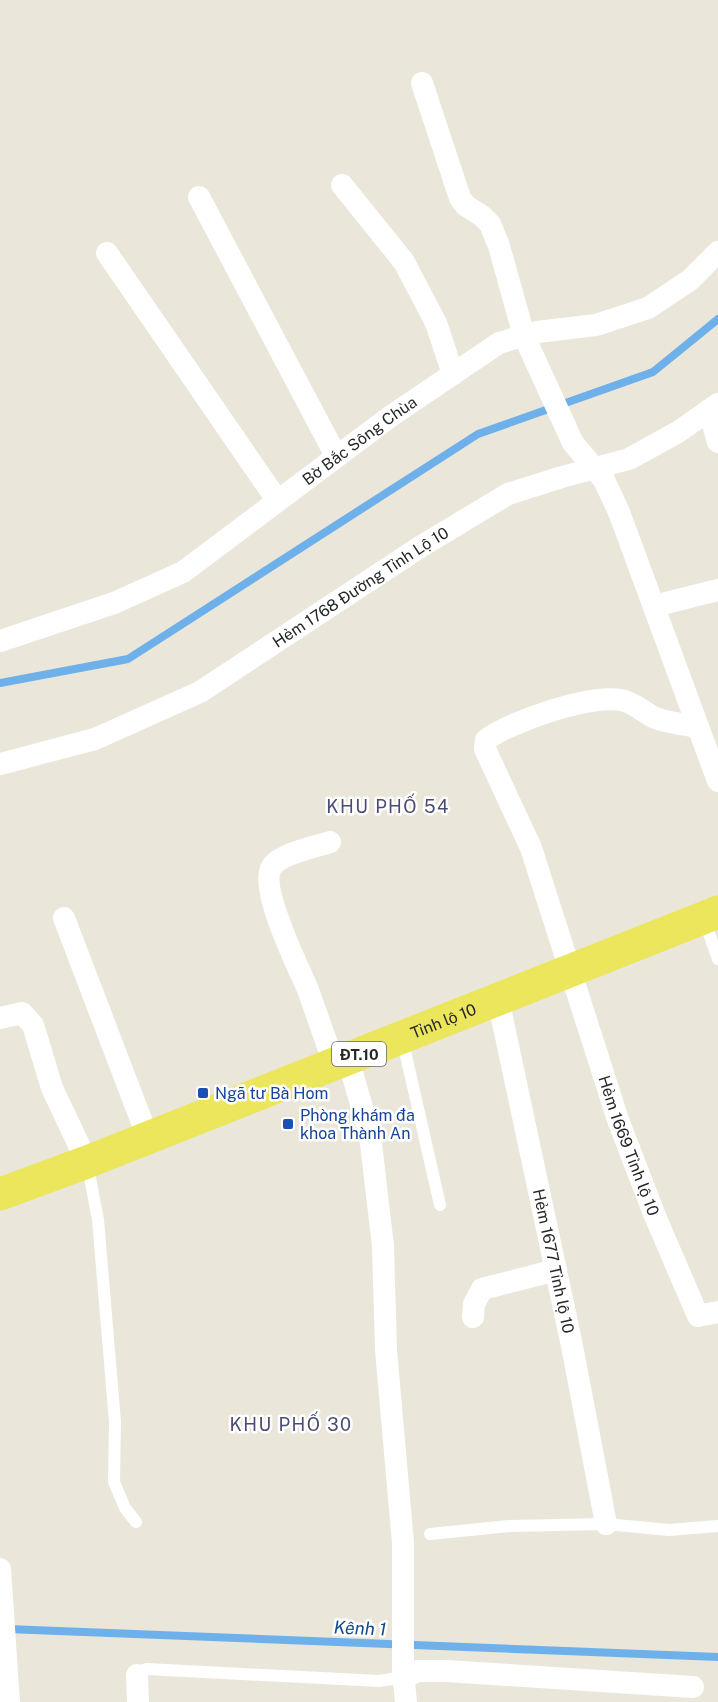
<svg xmlns="http://www.w3.org/2000/svg" width="718" height="1702" font-family="'Public Sans',sans-serif">
	<style>
		.lines { fill: none; stroke-linecap: round; stroke-linejoin: round }
		.stream { stroke: #6eb0ea; stroke-width: 8 }
		.lane { stroke: #fff; stroke-width: 12 }
		.street { stroke: #fff; stroke-width: 22 }
		.primary { stroke: #ebe65c; stroke-width: 33 }
		.transit-dot { fill: #1a4fb4; stroke: #fff; stroke-width: 2 }
		.labels { text-anchor: middle; dominant-baseline: central; stroke-width: 5; stroke-linejoin: round; paint-order: stroke }
		.shield { fill: #fff; stroke: #686868; stroke-width: 1.5 }
		.shield-label { font-size: 15px; font-weight: bold; fill: #272727 }
		.street-label { font-size: 16px; fill: #272727; stroke: #fff }
		.transit-label { font-size: 16px; fill: #164399; stroke: #fff; text-anchor: start }
		.neighbourhood-label { font-size: 18px; letter-spacing: 1.5px; fill: #4a4a76; stroke: #fff }
		.water-label { font-size: 18px; font-style: italic; fill: #114c91; stroke: #fff }
	</style>
	<rect width="100%" height="100%" fill="#eae6d9"/>
	<g class="lines">
		<path class="stream" d="M0 683 128 659 478 434 653 372 718 319
			M7 1629 718 1657"/>
		<path class="lane" d="M704 919 718 959
			M402 1038 440 1205
			M87 1162 98 1220 115 1422 114 1482 125 1508 136 1522
			M430 1534 509 1526 606 1524 669 1530 718 1526
			M137 1675 141 1671 147 1669 379 1681 405 1677"/>
		<g class="street">
			<path d="M422 83 460 198 465 205 482 216 490 224 499 246 524 336 573 443 604 480 619 512 718 781"/>
			<path d="M342 185 404 262 436 323 453 374"/>
			<path d="M199 197 336 456"/>
			<path d="M107 253 277 500"/>
			<path d="M709 410 718 442"/>
			<path d="M654 606 718 590"/>
			<path id="s1" d="M0 641 114 603 183 572 391 416 499 343 537 332 596 325 648 308 690 280 718 252"/>
			<path id="s2" d="M698 727C684 724 666 723 653 717 644 712 635 704 625 701 595 692 511 721 486 740L485 749 531 848 618 1120 655 1216 698 1316 718 1312"/>
			<path id="s3" d="M0 764 95 739 200 692 420 547 508 494 562 477 629 459 678 432 718 404"/>
			<path d="M330 842C315 847 284 853 274 864 255 882 299 968 308 990 317 1014 325 1039 334 1064"/>
			<path d="M64 918 148 1138"/>
			<path id="s4" d="M498 999 572 1346 606 1524"/>
			<path d="M0 1018 22 1013 33 1025 52 1088 87 1162"/>
			<path d="M348 1059 370 1135 383 1246 386 1350 403 1543V1672L406 1702"/>
			<path d="M473 1317 474 1304 482 1289 556 1270"/>
			<path d="M0 1569 9 1702"/>
			<path d="M137 1675 138 1702"/>
			<path d="M405 1677 418 1671H446L693 1687"/>
		</g>
		<path class="primary" id="s5" d="M0 1194 87 1162 718 912"/>
	</g>
	<g class="transit-dot">
		<rect x="197" y="1087" width="12" height="12" rx="3"/>
		<rect x="282" y="1118" width="12" height="12" rx="3"/>
	</g>
	<g class="labels">
		<rect class="shield" x="332" y="1042" width="54" height="24" rx="4.5"/>
		<g class="shield-label">
			<text x="359" y="1054">ĐT.10</text>
		</g>
		<g class="street-label">
			<text stroke="none"><textPath href="#s1" startOffset="416">Bờ Bắc Sông Chùa</textPath></text>
			<text stroke="none"><textPath href="#s3" startOffset="405">Hẻm 1768 Đường Tỉnh Lộ 10</textPath></text>
			<text stroke="none"><textPath href="#s5" startOffset="476">Tỉnh lộ 10</textPath></text>
			<text stroke="none"><textPath href="#s2" startOffset="657">Hẻm 1669 Tỉnh lộ 10</textPath></text>
			<text stroke="none"><textPath href="#s4" startOffset="268">Hẻm 1677 Tỉnh lộ 10</textPath></text>
		</g>
		<g class="transit-label">
			<text x="215" y="1093">Ngã tư Bà Hom</text>
			<text x="300" y="1115">Phòng khám đa<tspan x="300" dy="18">khoa Thành An</tspan></text>
		</g>
		<g class="neighbourhood-label">
			<text x="388" y="806">KHU PHỐ 54</text>
			<text x="291" y="1424">KHU PHỐ 30</text>
		</g>
		<g class="water-label">
			<text transform="translate(360 1628) rotate(2)">Kênh 1</text>
		</g>
	</g>
</svg>
